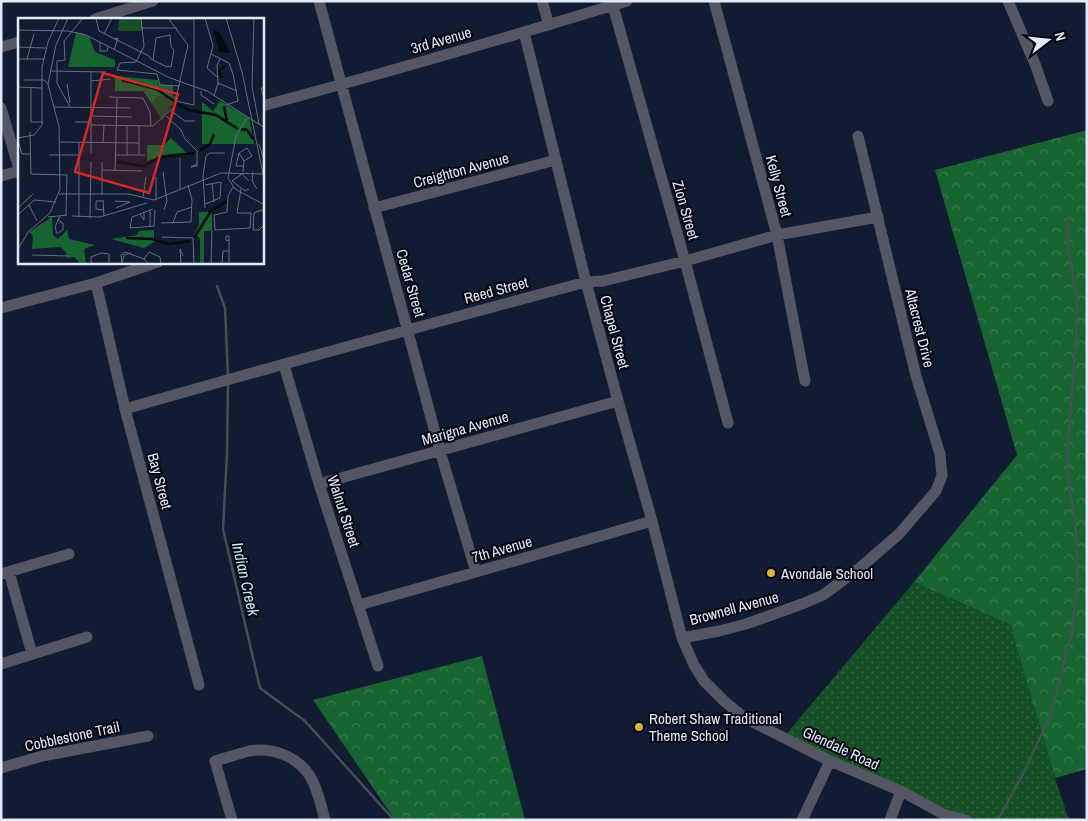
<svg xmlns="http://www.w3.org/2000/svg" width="1088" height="821" font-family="'Archivo Narrow',sans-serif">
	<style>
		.green { fill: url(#green-dots) }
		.forest { fill: url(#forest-crowns) }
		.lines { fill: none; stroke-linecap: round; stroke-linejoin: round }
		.stream { stroke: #444e56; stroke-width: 2.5 }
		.minor { stroke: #545763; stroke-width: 11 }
		.poi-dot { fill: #d6b534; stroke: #04060f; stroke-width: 2 }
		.labels { text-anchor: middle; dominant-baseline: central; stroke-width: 4; stroke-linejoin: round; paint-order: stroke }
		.street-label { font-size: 15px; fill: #e2eafa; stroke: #04060f }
		.poi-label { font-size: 15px; fill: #e2eafa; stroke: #04060f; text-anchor: start }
		.water-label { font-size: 16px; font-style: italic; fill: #b8edfa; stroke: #04060f }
		.inset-river { fill: none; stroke: #010b0f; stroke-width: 2.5 }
		.inset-road { fill: none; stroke: #656e81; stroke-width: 1 }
		.view { fill: #d62828; fill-opacity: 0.15; stroke: #d62828; stroke-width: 2.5 }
		.inset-edge { fill: none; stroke: #e2eafa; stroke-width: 2.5 }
	</style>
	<defs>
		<pattern id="green-dots" width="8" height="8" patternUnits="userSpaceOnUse" patternTransform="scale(1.25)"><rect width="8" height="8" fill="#154f26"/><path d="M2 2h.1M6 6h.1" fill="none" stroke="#376846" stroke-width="1.8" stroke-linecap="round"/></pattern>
		<pattern id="forest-crowns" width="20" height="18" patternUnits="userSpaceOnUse" patternTransform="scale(1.25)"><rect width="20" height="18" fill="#176430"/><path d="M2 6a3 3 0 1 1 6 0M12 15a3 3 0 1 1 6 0" fill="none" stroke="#387a4f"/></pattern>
	</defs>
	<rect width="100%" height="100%" fill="#111b31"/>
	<path class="green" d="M914 582 1011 625 1016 646 1055 778 1069 820H969L784 737Z"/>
	<path class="forest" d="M1087 130V769L1055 778 1016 646 1011 625 914 582 1017 455 935 170Z
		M482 656 525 820H395L313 700Z"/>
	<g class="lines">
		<path class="stream" d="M217 286 225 308 228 377
			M228 382 227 453 223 529 260 688 305 721 394 820
			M999 818 1024 772 1050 716 1072 633 1077 583V550L1075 520 1070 492 1067 456 1076 341 1077 299 1068 248V218"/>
		<path class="minor" d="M319 1 440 451 476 572
			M542 1 549 25
			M714 1 777 235 805 381
			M1008 1 1035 64 1048 101
			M613 6 685 261 728 423
			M95 19 153 1
			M524 32 586 282 618 401 652 521 682 638 694 665 704 681 724 701 745 718 830 761 901 791 945 815 966 820
			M1 47 19 42
			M262 106C385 73 506 38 627 1
			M1 108 19 169
			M1 176 19 171
			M374 208 556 160
			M96 283 125 409 199 685
			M1 308 96 283 158 262
			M284 365 319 484 378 666
			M125 409C278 365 432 323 586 282L603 281 685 261 777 235 878 217
			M319 484 618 401
			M9 572 32 654
			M1 574 69 554
			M359 605 476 572 652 521
			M682 638 719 631 746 624 802 604 823 595 861 567 899 534 936 491 942 476 940 454 916 376 858 136
			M1 664 87 637
			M1 768 42 756 148 736
			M232 820 215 761C226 758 238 754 249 751 272 747 297 756 310 776 318 789 321 806 325 820
			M802 820 830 761
			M890 820 901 791"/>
	</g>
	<g class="poi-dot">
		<circle cx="771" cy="573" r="5"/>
		<circle cx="639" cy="727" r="5"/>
	</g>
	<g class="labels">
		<g class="street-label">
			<text transform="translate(441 40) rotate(-16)">3rd Avenue</text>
			<text transform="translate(461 170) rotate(-15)">Creighton Avenue</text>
			<text transform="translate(779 186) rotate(75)">Kelly Street</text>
			<text transform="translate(686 210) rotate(74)">Zion Street</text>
			<text transform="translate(411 283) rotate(74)">Cedar Street</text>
			<text transform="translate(496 290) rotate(-15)">Reed Street</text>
			<text transform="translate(920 328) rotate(76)">Altacrest Drive</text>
			<text transform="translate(615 332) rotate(75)">Chapel Street</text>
			<text transform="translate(465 428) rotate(-16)">Marigna Avenue</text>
			<text transform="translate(160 481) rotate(75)">Bay Street</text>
			<text transform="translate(344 511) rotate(72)">Walnut Street</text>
			<text transform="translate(502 549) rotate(-16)">7th Avenue</text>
			<text transform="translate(734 608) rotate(-15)">Brownell Avenue</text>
			<text transform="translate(72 736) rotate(-12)">Cobblestone Trail</text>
			<text transform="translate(841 748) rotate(25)">Glendale Road</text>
		</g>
		<g class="poi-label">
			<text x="781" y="573">Avondale School</text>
			<text x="649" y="718">Robert Shaw Traditional<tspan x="649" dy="17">Theme School</tspan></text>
		</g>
		<g class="water-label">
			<text transform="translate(246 579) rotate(77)">Indian Creek</text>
		</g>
	</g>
	<g transform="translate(18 18)">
		<rect width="246" height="246" fill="#111b31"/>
		<path d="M101 0H124V13H100ZM140 78H160L144 102 134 86Z" fill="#154f26"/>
		<path d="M58 14 71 18 77 34 97 42V49H50ZM97 58 140 62V66L155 68V78H140L134 86 125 73H97ZM202 83 231 100 236 126H184V84L195 93ZM153 120 169 135 152 136 129 143V127H146ZM181 194H194V213H186V246H182V220L176 216 181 207ZM34 199 35 217 40 221 49 212 51 221 77 227 66 231 68 246H63L56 239 49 240 48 234 42 229 14 231 15 218 11 214ZM136 212V224L126 230 93 221 119 217 121 213Z" fill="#176430"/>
		<path d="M195 11 202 15 212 35 201 34Z" fill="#010b0f"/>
		<path class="inset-river" d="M204 60 201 53 208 47M104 62 138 71 156 83M158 85 171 92 198 97 220 111M206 88 209 104M223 111 229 112 235 121M181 133 192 126 196 116M99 144 126 148 142 139 177 135M108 220 134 221 150 226 173 223M176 220 193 193 209 183"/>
		<path class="inset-road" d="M78 0 81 13 131 38 133 41 147 48 153 49 156 32 153 29 152 17 138 20 135 42M123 0 126 28 118 44 102 45 99 52 139 56 142 67 162 68M187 0 195 28 189 50 199 59M208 0 224 54 247 165M236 0 234 68 241 106M151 1H176M123 10H159M0 12 50 13 68 17 152 60 189 73 247 110M86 16 94 0M96 21 100 20 96 32M82 24V33H89L90 28M0 29 28 30M193 36 211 45 215 56 220 83 208 87M0 41H26M9 41 16 16M202 41 199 47 200 65 219 73M33 53 88 54M73 53V135M73 63 93 61M30 66 38 27 50 0M49 66 52 85M0 69 24 70M13 70V104H25M247 70H243L247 84M183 73V77L196 86M196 78 200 65V67M91 79 125 80 132 94 133 108M158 83 176 87V0M36 89 112 90M52 89 39 65V43L47 42 46 23 65 0M152 92 167 103H177M73 98 114 99M148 98 163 112 167 121 179 133V148L173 149 179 146M229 100 218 118 210 160 217 171 247 187M57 104H73M73 107 135 108 156 89 170 27 150 0M121 108V137M12 114 13 156 49 157 48 197M0 120 16 117 24 107V49L30 24 41 0M0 123 4 136H13M42 124 121 125M85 125 86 107M241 126 247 145M221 135 218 148H225M31 137H61M97 137H127M109 137V108M84 144V177M85 152 124 153M97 153 99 80M145 154 149 183 146 192M225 154 226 143 221 135 229 130 234 138 226 143M235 154 234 163 239 171M138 159V182M231 163 224 156 214 163 227 173 231 171M194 165 196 184M215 169 210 178 209 194 196 197 197 212 232 210 233 195H219L223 171M162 171V140M41 176H111L136 182 203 155 246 156M125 179 128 159M85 182 86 198M85 183H78V191L86 192M97 183 112 184 98 190M187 186 202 180 203 164 187 167M11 187 19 203M0 190 15 176M187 190 185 158 188 138 192 135H207M135 191 114 199 112 210 136 208 137 192M247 191 236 195 235 212H241L247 206M132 192V208M122 196 126 202V194M0 197 16 182 38 184M54 198 82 199 129 185M30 199 49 197M61 199V125M72 200 73 144M143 205 173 204 174 182 170 167M155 205 159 194 174 189M40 215 45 212V205L40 202M39 216 37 209 42 198M144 219 175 220 176 246M0 231 11 213 32 195 42 171 41 109 30 66 26 62H6M14 237 50 238M104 245 106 237 113 235M79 246 73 245V239L83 235 91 236V246M104 246 103 237 107 234 126 241M131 246 126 241 131 234 142 239 143 246M163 246 162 231 165 238M193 246 194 213M204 246 205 233H211M211 246V218H208V222L211 223"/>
		<path class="view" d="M85 55 160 76 131 175 57 154Z"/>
		<rect width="246" height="246" class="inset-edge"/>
	</g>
	<rect width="1088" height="821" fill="none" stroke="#e2eafa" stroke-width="5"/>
	<g transform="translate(1048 40) rotate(74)" stroke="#04060f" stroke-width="4" paint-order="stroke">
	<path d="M0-4L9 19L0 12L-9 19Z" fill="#e2eafa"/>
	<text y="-8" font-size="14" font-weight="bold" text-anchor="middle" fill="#e2eafa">N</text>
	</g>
</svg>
